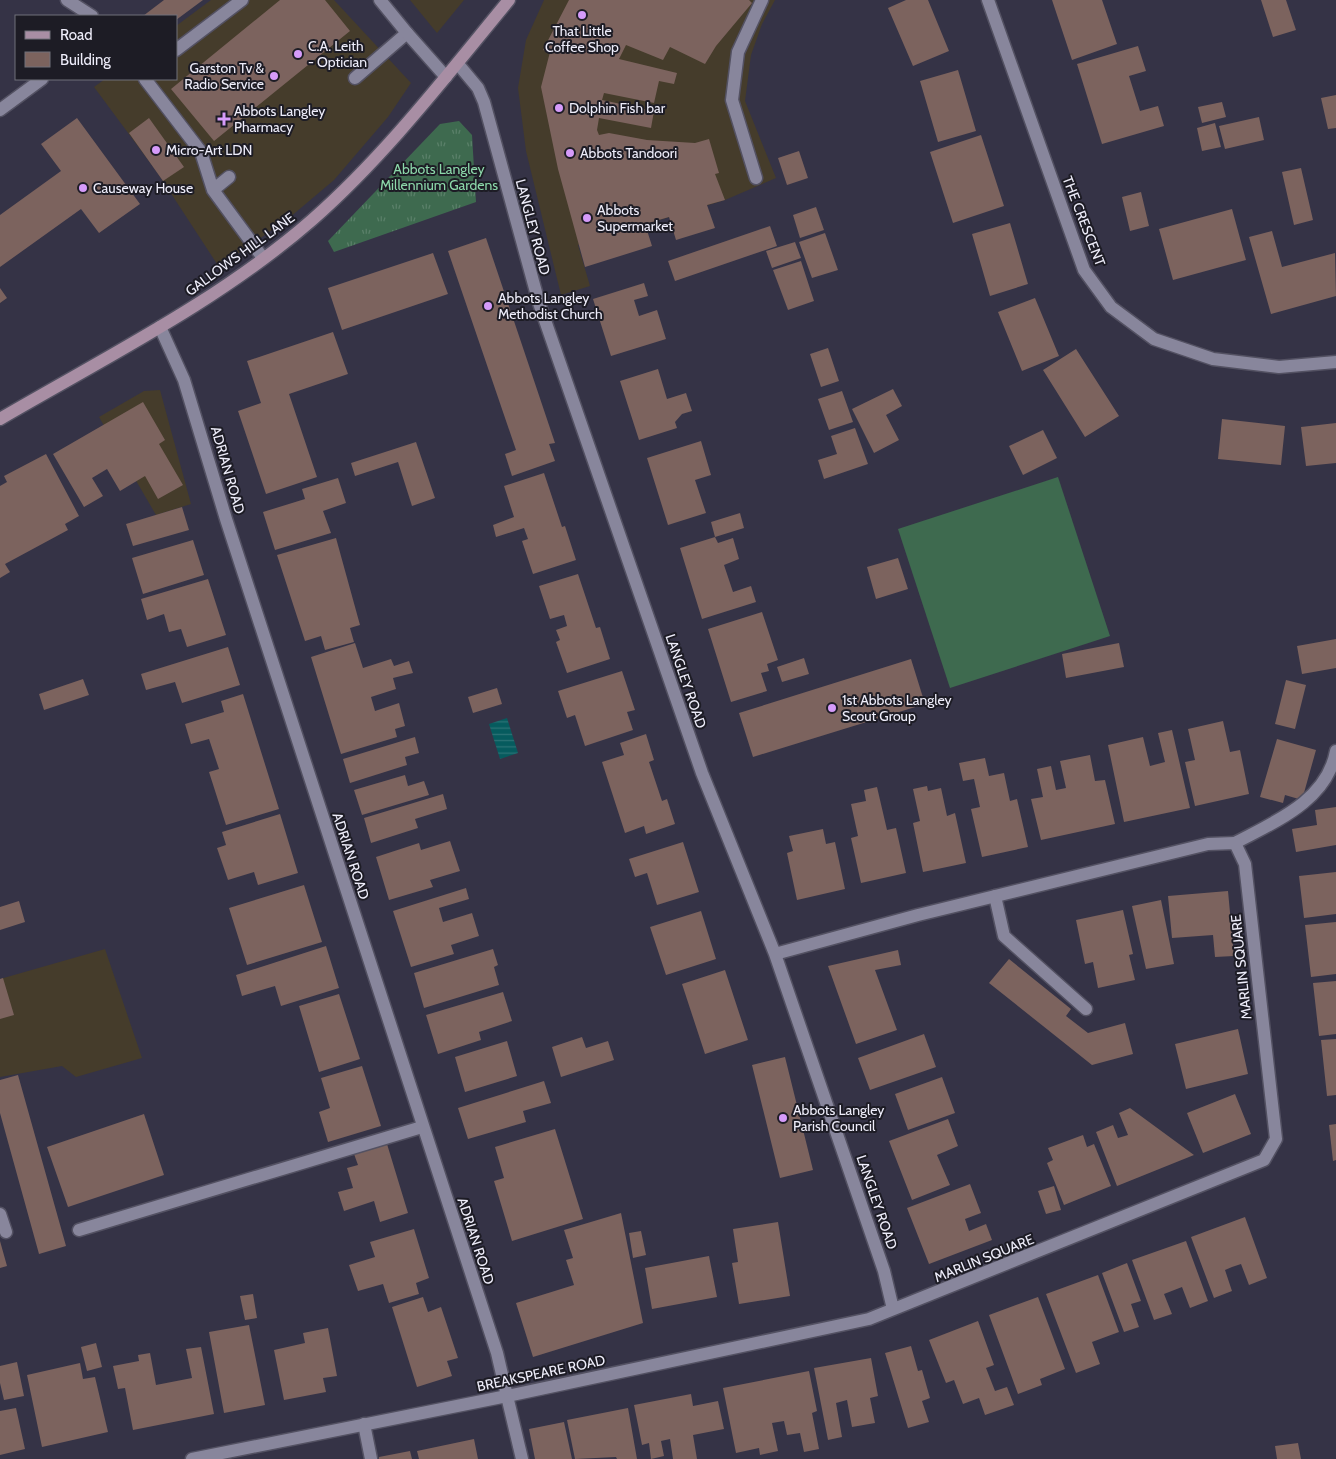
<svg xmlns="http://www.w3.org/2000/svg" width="1336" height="1459" font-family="Cabin,sans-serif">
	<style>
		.commercial { fill: #453c2b }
		.grass { fill: url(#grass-tufts) }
		.pitch { fill: #3e6a4f }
		.water { fill: url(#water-rules) }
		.building { fill: #7c635e }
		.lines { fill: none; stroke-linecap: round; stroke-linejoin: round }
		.lane-casing { stroke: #535162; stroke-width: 15 }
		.street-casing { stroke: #535162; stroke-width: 15 }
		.secondary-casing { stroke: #535162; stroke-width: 15 }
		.lane { stroke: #88869c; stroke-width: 12 }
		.street { stroke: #88869c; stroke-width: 12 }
		.secondary { stroke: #a88ea4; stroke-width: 12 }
		.poi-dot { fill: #d69bfa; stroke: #1d1c25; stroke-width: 2 }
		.labels { text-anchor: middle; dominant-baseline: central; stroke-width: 4; stroke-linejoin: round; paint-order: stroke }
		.poi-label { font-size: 14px; fill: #eeedfa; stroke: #1d1c25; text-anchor: start }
		.park-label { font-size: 14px; fill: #8cd8aa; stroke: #1d1c25 }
		.street-label { font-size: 14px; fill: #eeedfa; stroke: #1d1c25 }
	</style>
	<defs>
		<pattern id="grass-tufts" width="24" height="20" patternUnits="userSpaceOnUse" patternTransform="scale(1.25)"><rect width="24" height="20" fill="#3e6a4f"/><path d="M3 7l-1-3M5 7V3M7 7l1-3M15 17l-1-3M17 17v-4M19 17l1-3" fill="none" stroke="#5a8069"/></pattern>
		<pattern id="water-rules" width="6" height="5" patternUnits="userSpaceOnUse" patternTransform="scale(1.25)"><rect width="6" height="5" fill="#065b5e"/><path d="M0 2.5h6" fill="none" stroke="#2b7376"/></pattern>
	</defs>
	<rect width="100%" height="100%" fill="#353346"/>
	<path class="commercial" d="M211 0H334L411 83 388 117 334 180 289 218 219 267 157 172 94 87 105 79H176V26Z
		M410 0H464L437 33Z
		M544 0H775L762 24 751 55 745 101 776 178 725 200 578 245 590 286 561 295 526 151 518 88 526 40Z
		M160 390 191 504 156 515 99 417 144 391Z
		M105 949 142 1058 76 1077 62 1066 0 1077V979Z"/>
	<path class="grass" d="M459 121 472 135 476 202 334 252 328 241 440 124Z"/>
	<path class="pitch" d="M1058 477 1110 636 950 688 898 529Z"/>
	<path class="water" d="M507 718 518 753 500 759 489 724Z"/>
	<path class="building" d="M164 0H203L176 20V16H143Z
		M280 0H325L350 31 214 141 171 89Z
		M569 0H749L752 3 716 46 705 64 670 47 663 60 626 45 619 59 677 73 674 84 659 81 654 103 604 93 602 100 654 111 651 128 599 118 597 130 599 135 609 133 647 140 695 143 709 139 719 173 715 174 725 200 707 205 715 228 676 240 669 217 645 224 652 246 585 267 558 169 541 87 550 52 543 50Z
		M906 0H928L949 51 913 66 888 8Z
		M1052 0H1102L1117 44 1072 60Z
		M1261 0H1286L1296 30 1273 37Z
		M1138 46 1146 71 1129 76 1140 111 1158 106 1164 126 1102 144 1077 64Z
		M958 70 976 131 938 142 920 81Z
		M1336 95V128L1328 129 1321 98Z
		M1222 102 1226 117 1202 123 1198 107Z
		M1259 117 1264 140 1225 149 1219 126Z
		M77 118 140 204 99 233 81 209 0 267V215L61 171 41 144Z
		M149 118 184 167 163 181 129 133Z
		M1215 123 1221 147 1202 151 1197 128Z
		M981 135 1004 206 953 223 930 152Z
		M799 151 808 178 787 185 778 158Z
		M1301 168 1313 220 1294 225 1282 172Z
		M1141 192 1149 226 1130 231 1122 197Z
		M816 207 824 230 800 238 793 215Z
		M1232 209 1246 260 1173 280 1159 229Z
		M1010 223 1028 284 990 296 972 234Z
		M770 226 777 246 675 281 668 261Z
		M1272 231 1282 267 1335 253 1336 296 1271 314 1249 237Z
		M825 233 838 270 812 278 799 242Z
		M486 238 555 443 549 444 555 461 512 476 505 454 516 450 448 251Z
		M795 242 801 258 772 268 766 251Z
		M433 253 448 294 342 330 328 288Z
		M801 261 814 301 788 310 773 270Z
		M644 283 648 296 634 300 639 316 657 310 666 339 611 356 593 299Z
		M0 288 7 298 0 303Z
		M1035 298 1059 356 1022 371 998 312Z
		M333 332 348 374 289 394 317 477 266 494 238 411 261 403 247 361Z
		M828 348 839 381 821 387 810 354Z
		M1076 349 1119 416 1085 437 1043 370Z
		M658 369 667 399 686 393 692 411 682 414 675 422 677 428 639 440 620 381Z
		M893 389 902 406 886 415 899 440 874 453 852 409Z
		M842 391 853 422 829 430 818 399Z
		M143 402 165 440 159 444 183 485 158 499 145 476 120 491 107 469 92 478 103 496 84 507 53 454Z
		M1222 419 1285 426 1281 465 1218 459Z
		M1336 423V463L1306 466 1301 427Z
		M855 428 868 464 824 479 818 460 837 454 831 436Z
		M1043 430 1057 458 1023 475 1009 446Z
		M701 441 711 475 695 480 706 513 668 525 647 458Z
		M416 442 435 498 412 506 398 462 355 476 351 463Z
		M46 454 79 516 65 524 68 530 5 564 10 572 0 578V486L7 482 4 476Z
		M544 473 562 527 565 526 576 560 533 574 522 541 528 539 524 528 496 537 493 525 514 517 504 486Z
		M338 478 346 503 323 511 331 533 275 550 263 512 305 499 302 489Z
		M182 507 189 530 133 546 126 524Z
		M740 513 744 528 715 537 711 522Z
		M715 537 718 543 733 538 739 559 724 565 733 592 751 586 756 602 702 619 680 548Z
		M336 538 360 625 350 628 354 642 325 650 321 636 305 641 277 555Z
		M193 540 204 575 143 594 132 558Z
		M898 558 908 589 876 599 867 567Z
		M578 574 596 628 600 627 610 659 567 673 556 642 560 640 556 630 567 626 564 615 550 619 539 586Z
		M208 579 226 635 187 647 181 629 169 632 164 614 147 620 141 599Z
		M762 612 778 660 767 664 769 671 761 673 767 691 731 702 708 629Z
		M1336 639V668L1302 674 1297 646Z
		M355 643 363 668 391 659 394 666 409 661 413 673 393 678 396 689 371 697 375 711 399 703 405 726 395 729 397 737 341 754 311 657Z
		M1119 643 1124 667 1066 678 1062 654Z
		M228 647 240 685 182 703 175 682 146 690 141 674Z
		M804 658 809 674 782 682 777 667Z
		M911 659 925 704 753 757 739 713Z
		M622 671 635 710 627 712 633 730 585 746 575 715 567 718 558 691Z
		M83 679 89 695 44 710 39 694Z
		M1286 680 1306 685 1295 729 1275 724Z
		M497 688 502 704 473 713 468 697Z
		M243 694 279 809 226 825 209 772 219 769 209 739 191 744 185 724 224 712 221 701Z
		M1223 721 1230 752 1240 750 1249 794 1195 806 1185 762 1195 760 1188 729Z
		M1172 730 1190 808 1124 822 1108 745 1143 737 1150 766 1165 762 1158 733Z
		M646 734 654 760 649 762 662 801 667 799 675 824 646 834 644 826 625 833 602 762 624 755 620 743Z
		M415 737 419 753 405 757 407 765 350 783 343 759Z
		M1277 739 1316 750 1302 800 1285 795 1283 803 1260 797Z
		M1090 755 1095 781 1105 780 1115 824 1041 840 1031 799 1043 797 1037 769 1051 766 1056 790 1066 788 1060 761Z
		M985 758 989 776 1004 773 1010 801 1017 799 1028 847 982 857 971 809 980 807 974 779 963 781 959 763Z
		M405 775 408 786 424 781 429 795 362 815 354 790Z
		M927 786 928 791 941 788 947 816 955 813 966 863 923 872 913 823 920 821 913 789Z
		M877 787 887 830 896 828 906 873 861 883 851 838 858 836 851 804 866 801 864 790Z
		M443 794 447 809 415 819 418 828 371 843 364 818Z
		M1336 807V845L1296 852 1292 829 1317 825 1315 810Z
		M280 814 298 873 258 885 254 872 228 880 217 848 226 845 222 832Z
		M823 829 826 844 835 842 845 889 797 900 787 853 793 851 789 836Z
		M450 841 460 871 430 880 433 887 389 900 376 857 419 843 421 850Z
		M683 842 699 892 657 905 647 873 635 877 629 859Z
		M1336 872V914L1304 918 1299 876Z
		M304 885 322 942 247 965 229 908Z
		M466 888 469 899 439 908 443 922 472 913 479 936 451 945 454 954 411 967 393 911Z
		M1228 891 1234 956 1215 957 1213 935 1172 938 1168 896Z
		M1161 900 1174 964 1146 969 1132 906Z
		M19 901 25 922 0 930V907Z
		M1123 910 1133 954 1129 955 1135 980 1098 988 1093 962 1085 964 1076 920Z
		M701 911 716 959 666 975 650 927Z
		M1336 922V974L1311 977 1305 925Z
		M326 946 339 988 281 1006 275 986 242 996 236 975Z
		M493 949 498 965 494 967 499 985 424 1008 414 973Z
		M898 950 901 965 875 970 897 1030 856 1044 828 966Z
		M1009 959 1071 1009 1066 1016 1088 1033 1125 1023 1133 1054 1092 1065 989 983Z
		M725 970 748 1040 705 1054 682 984Z
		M3 978 14 1015 0 1019V979Z
		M1336 981V1034L1319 1036 1313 983Z
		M503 992 512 1021 479 1032 481 1040 438 1054 426 1015Z
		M339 994 360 1059 319 1072 299 1006Z
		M1238 1029 1248 1074 1186 1089 1175 1044Z
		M924 1034 936 1067 870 1090 858 1058Z
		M582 1037 586 1048 608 1041 614 1060 561 1077 552 1047Z
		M1336 1039V1095L1327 1096 1321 1040Z
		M507 1041 517 1076 465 1092 455 1057Z
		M785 1057 813 1170 780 1178 752 1065Z
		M362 1066 381 1126 328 1142 319 1112 330 1108 321 1078Z
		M18 1075 66 1246 39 1254 0 1113V1080Z
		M942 1077 955 1113 908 1130 895 1094Z
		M544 1081 551 1103 523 1111 526 1122 468 1139 458 1108Z
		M1235 1094 1251 1134 1203 1153 1187 1113Z
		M1130 1108 1194 1155 1117 1186 1096 1132 1113 1125 1118 1138 1128 1135 1119 1113Z
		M144 1114 164 1175 68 1207 47 1147Z
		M948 1119 958 1146 937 1155 950 1185 912 1200 889 1141Z
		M1336 1124V1160L1333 1161 1329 1125Z
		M555 1129 583 1219 512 1241 494 1181 504 1178 495 1147Z
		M1083 1135 1087 1147 1094 1144 1111 1186 1064 1205 1047 1163 1053 1160 1048 1148Z
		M387 1144 408 1213 380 1222 374 1201 344 1211 338 1192 353 1188 347 1168 358 1165 354 1154Z
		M970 1184 981 1213 965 1219 969 1231 986 1224 992 1240 929 1264 907 1208Z
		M1054 1186 1061 1210 1046 1214 1038 1191Z
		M621 1213 643 1323 533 1357 516 1303 574 1285 566 1260 573 1258 564 1230Z
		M1245 1217 1267 1278 1249 1285 1241 1264 1232 1267 1225 1270 1232 1291 1214 1298 1191 1237Z
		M778 1222 790 1296 739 1304 732 1263 738 1262 733 1229Z
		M414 1229 429 1278 416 1283 419 1294 389 1303 383 1284 358 1291 349 1265 375 1257 370 1242Z
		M641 1231 646 1255 633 1258 629 1233Z
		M0 1241 7 1266 0 1268Z
		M1186 1241 1208 1301 1190 1308 1182 1287 1164 1294 1172 1314 1154 1320 1132 1260Z
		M709 1256 717 1297 652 1309 645 1268Z
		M1127 1263 1141 1301 1131 1304 1139 1327 1124 1332 1102 1273Z
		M1098 1275 1119 1332 1092 1342 1100 1364 1076 1373 1046 1294Z
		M253 1294 257 1318 245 1320 240 1296Z
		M423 1297 428 1312 441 1307 458 1358 447 1361 452 1376 417 1387 392 1307Z
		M1038 1297 1065 1369 1040 1379 1042 1385 1018 1394 989 1315Z
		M978 1321 994 1365 986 1368 995 1391 1007 1387 1014 1405 985 1415 979 1398 963 1404 954 1380 946 1383 929 1340Z
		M249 1325 265 1405 224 1413 209 1332Z
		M328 1328 337 1376 323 1378 326 1392 284 1400 274 1350 305 1343 303 1333Z
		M96 1343 102 1367 87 1371 81 1347Z
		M911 1346 918 1371 922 1370 930 1398 922 1401 929 1422 908 1428 885 1353Z
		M201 1347 214 1414 133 1430 125 1388 118 1389 113 1366 139 1361 138 1355 150 1353 156 1385 192 1378 186 1349Z
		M871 1358 878 1396 870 1398 875 1423 852 1427 847 1400 836 1403 842 1437 828 1440 814 1368Z
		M17 1362 24 1396 4 1400 0 1383V1366Z
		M80 1363 83 1379 95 1377 108 1432 42 1447 27 1375Z
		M809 1371 817 1411 812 1413 819 1449 804 1452 800 1433 787 1435 784 1421 772 1423 778 1451 760 1455 759 1448 736 1453 723 1388Z
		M691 1394 693 1406 718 1401 724 1429 693 1435 697 1459H673L670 1439 661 1441 664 1456 651 1459 649 1443 642 1445 634 1405Z
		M16 1408 25 1449 0 1455V1411Z
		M628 1408 637 1459H617L616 1457 575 1459 567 1420Z
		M564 1422 572 1459H535L529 1429Z
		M474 1439 478 1459H419L417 1451Z
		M1298 1443 1301 1459H1277L1275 1446Z
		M410 1451 412 1459H379V1457Z"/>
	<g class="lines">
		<defs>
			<path id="lane" d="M67 0 92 16
				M176 50 242 0
				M355 78 407 33
				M145 79 201 152 213 190 263 258
				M0 110 42 79
				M756 178 732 100 738 52 762 0
				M213 190 229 177
				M1235 843C1274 822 1327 801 1336 751
				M995 896 1004 936 1086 1009
				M0 1214 6 1232
				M79 1230 422 1127
				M507 1396 522 1459
				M364 1424 371 1459"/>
			<path id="street" d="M380 0 407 33 446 77
				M988 0 1084 270 1111 307 1154 339 1213 359 1279 367 1336 362
				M458 64 478 88 484 102 539 303 702 773 775 954 884 1271 893 1309
				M160 327 184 380 226 519 497 1353 507 1396
				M192 1459 507 1396 869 1319 1264 1160 1276 1139 1245 864 1235 843 1208 844 918 915 775 954"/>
			<path id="secondary" d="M0 419C106 357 219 301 312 220 386 155 447 75 509 0"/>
		</defs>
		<use href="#lane" class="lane-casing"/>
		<use href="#street" class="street-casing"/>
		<use href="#secondary" class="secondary-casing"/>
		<use href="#lane" class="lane"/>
		<use href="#street" class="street"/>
		<use href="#secondary" class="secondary"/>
	</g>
	<g class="poi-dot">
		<circle cx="582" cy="15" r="5"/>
		<circle cx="298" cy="54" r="5"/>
		<circle cx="274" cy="76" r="5"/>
		<circle cx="559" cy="108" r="5"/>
		<path d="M221.5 111.5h5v5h5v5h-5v5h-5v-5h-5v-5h5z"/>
		<circle cx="156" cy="150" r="5"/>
		<circle cx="570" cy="153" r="5"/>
		<circle cx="83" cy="188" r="5"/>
		<circle cx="587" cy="218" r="5"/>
		<circle cx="488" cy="306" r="5"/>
		<circle cx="832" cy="708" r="5"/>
		<circle cx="783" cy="1118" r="5"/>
	</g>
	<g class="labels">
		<g class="poi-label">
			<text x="582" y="31" text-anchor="middle">That Little<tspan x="582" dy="16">Coffee Shop</tspan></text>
			<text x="308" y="46">C.A. Leith<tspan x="308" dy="16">- Optician</tspan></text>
			<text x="264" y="68" text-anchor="end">Garston Tv &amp;<tspan x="264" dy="16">Radio Service</tspan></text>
			<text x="569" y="108">Dolphin Fish bar</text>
			<text x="234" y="111">Abbots Langley<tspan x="234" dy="16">Pharmacy</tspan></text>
			<text x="166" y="150">Micro-Art LDN</text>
			<text x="580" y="153">Abbots Tandoori</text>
			<text x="93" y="188">Causeway House</text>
			<text x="597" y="210">Abbots<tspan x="597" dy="16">Supermarket</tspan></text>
			<text x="498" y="298">Abbots Langley<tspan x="498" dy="16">Methodist Church</tspan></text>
			<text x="842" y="700">1st Abbots Langley<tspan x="842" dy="16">Scout Group</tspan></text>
			<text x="793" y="1110">Abbots Langley<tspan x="793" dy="16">Parish Council</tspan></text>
		</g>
		<g class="park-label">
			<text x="439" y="169">Abbots Langley<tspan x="439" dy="16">Millennium Gardens</tspan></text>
		</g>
		<g class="street-label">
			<text transform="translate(1084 221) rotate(69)">THE CRESCENT</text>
			<text transform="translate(533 227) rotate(75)">LANGLEY ROAD</text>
			<text transform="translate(240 254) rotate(-36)">GALLOWS HILL LANE</text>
			<text transform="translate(228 470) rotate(74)">ADRIAN ROAD</text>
			<text transform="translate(686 681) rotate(71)">LANGLEY ROAD</text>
			<text transform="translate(351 856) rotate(72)">ADRIAN ROAD</text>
			<text transform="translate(1241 967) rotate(-96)">MARLIN SQUARE</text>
			<text transform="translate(877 1202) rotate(71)">LANGLEY ROAD</text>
			<text transform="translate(476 1241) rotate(72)">ADRIAN ROAD</text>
			<text transform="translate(984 1258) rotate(-22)">MARLIN SQUARE</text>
			<text transform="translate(541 1373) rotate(-12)">BREAKSPEARE ROAD</text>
		</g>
	</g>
	<rect x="15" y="15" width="162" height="65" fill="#1d1c25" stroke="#71707a"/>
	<rect x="25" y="31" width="25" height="8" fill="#a88ea4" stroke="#71707a"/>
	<text x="60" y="40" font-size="15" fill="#eeedfa">Road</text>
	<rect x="25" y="52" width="25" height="15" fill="#7c635e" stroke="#71707a"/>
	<text x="60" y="65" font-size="15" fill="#eeedfa">Building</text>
</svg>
